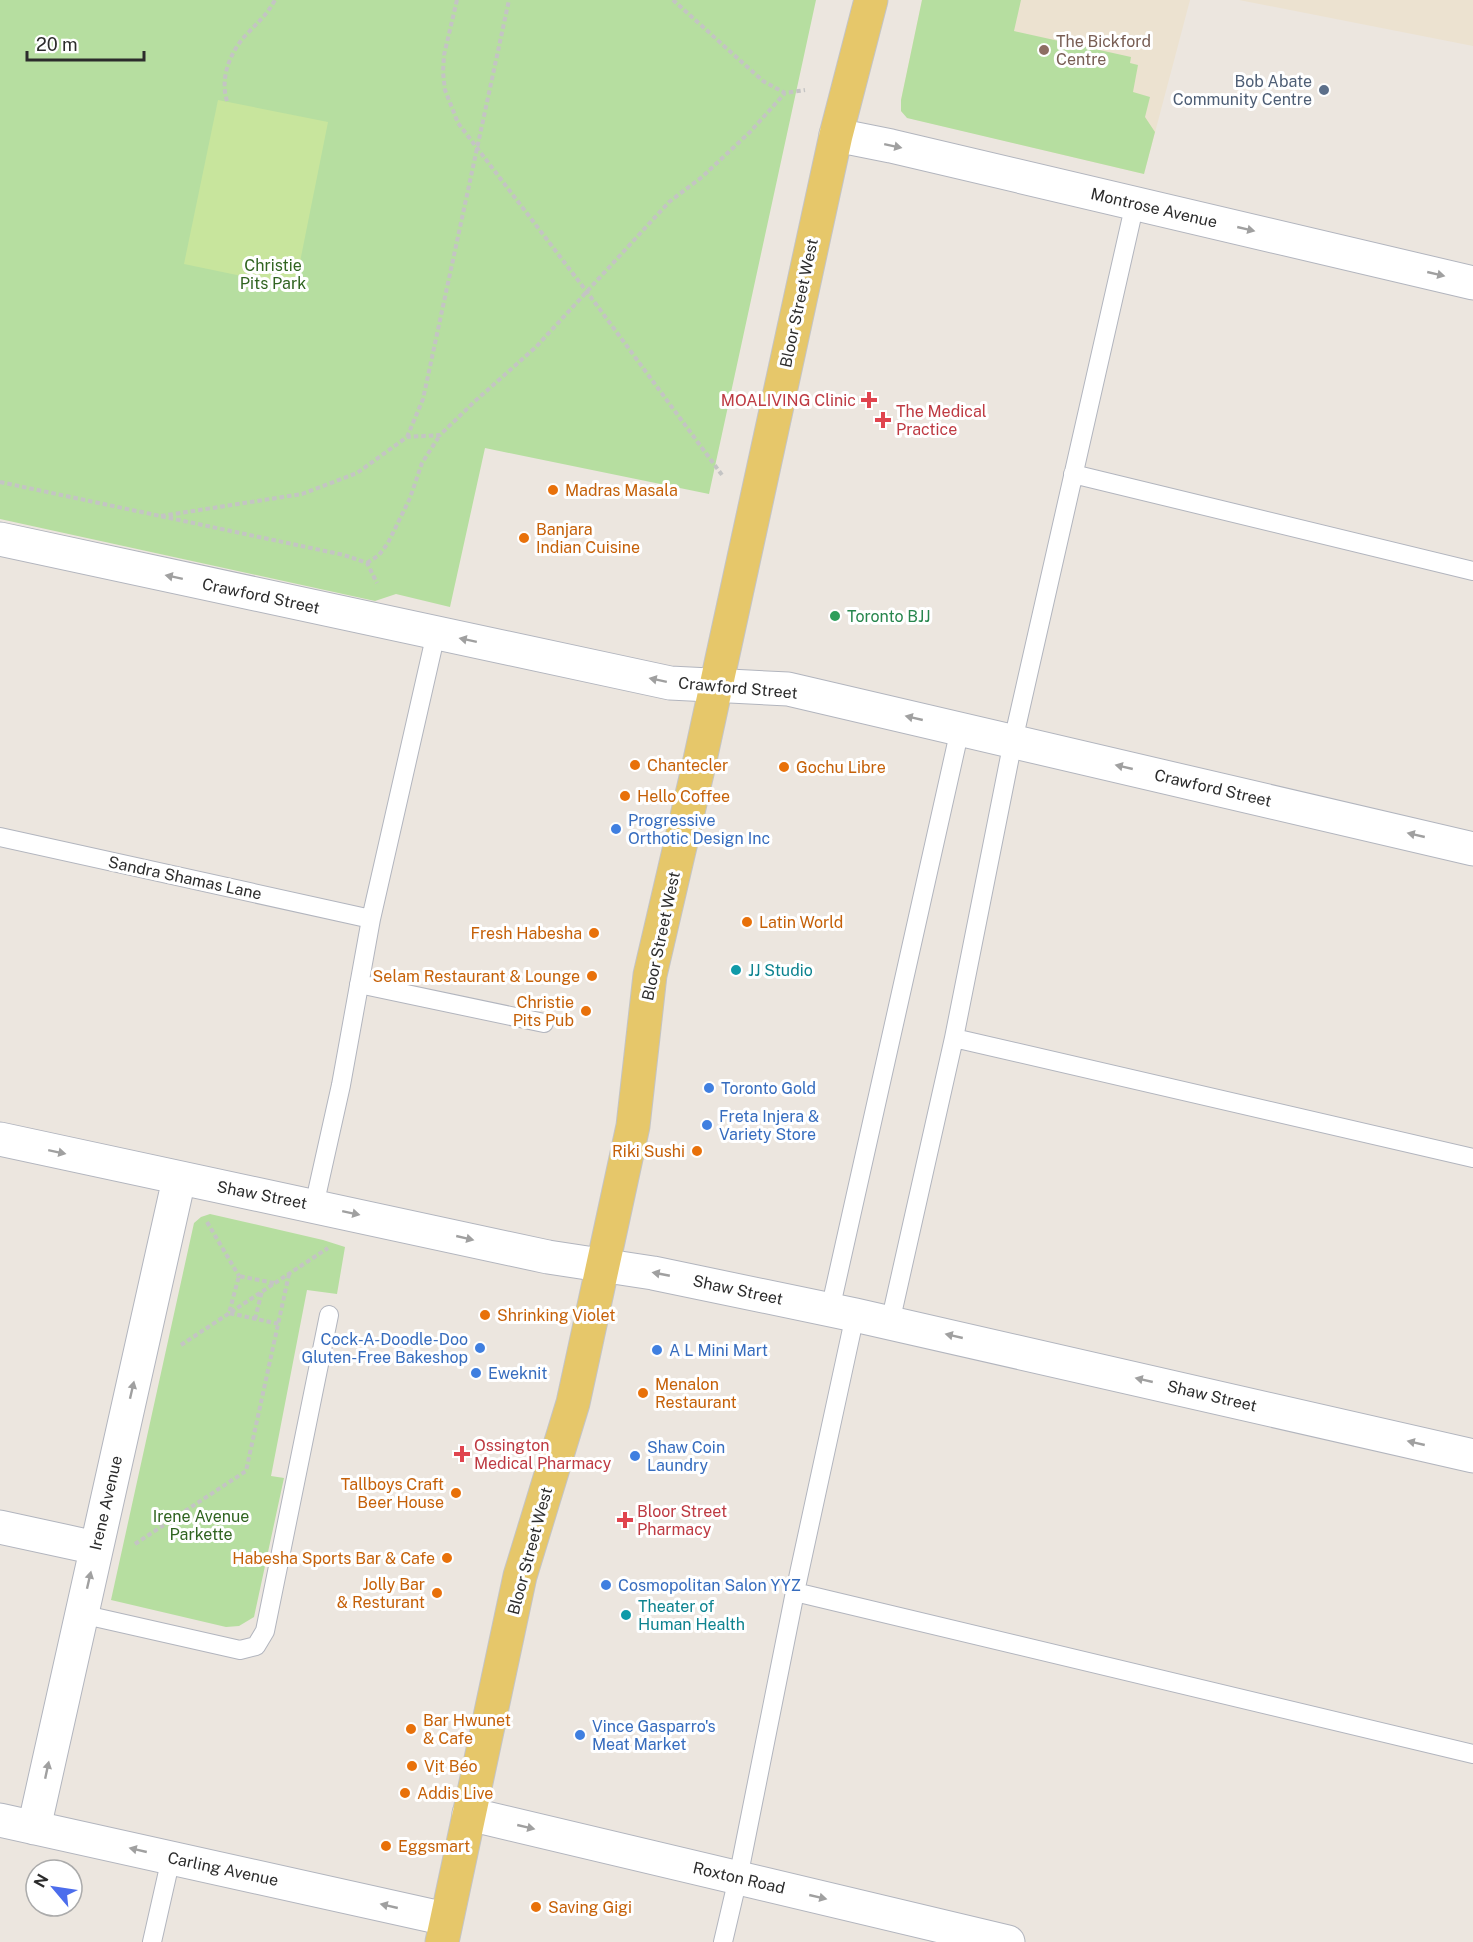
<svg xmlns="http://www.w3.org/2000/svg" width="1473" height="1942" font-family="'Public Sans',sans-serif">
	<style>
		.education { fill: #ece2d0 }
		.green { fill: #b6dea0 }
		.pitch { fill: #c8e59d }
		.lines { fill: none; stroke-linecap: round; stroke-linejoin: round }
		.service-casing { stroke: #b2b5be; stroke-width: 20 }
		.minor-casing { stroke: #b2b5be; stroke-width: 35 }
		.primary-casing { stroke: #c4c4c4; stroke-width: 35 }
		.path { stroke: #c4c4c4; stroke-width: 4; stroke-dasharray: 4.5 3; stroke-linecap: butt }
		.service { stroke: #fff; stroke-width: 18 }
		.minor { stroke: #fff; stroke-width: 33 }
		.primary { stroke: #e6c76a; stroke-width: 33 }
		.oneway { fill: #a0a0a0 }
		.education-dot { fill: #8d6e63; stroke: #fff; stroke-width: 2 }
		.service-dot { fill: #5c6f8a; stroke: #fff; stroke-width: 2 }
		.health-dot { fill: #e0444e; stroke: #fff; stroke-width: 2 }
		.food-dot { fill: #e8710a; stroke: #fff; stroke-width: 2 }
		.leisure-dot { fill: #2e9e5b; stroke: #fff; stroke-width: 2 }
		.shop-dot { fill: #3f7fe0; stroke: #fff; stroke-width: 2 }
		.culture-dot { fill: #0f9aa8; stroke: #fff; stroke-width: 2 }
		.labels { text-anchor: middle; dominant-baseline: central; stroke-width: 6; stroke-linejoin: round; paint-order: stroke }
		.education-label { font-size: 16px; fill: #785e54; stroke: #fff; text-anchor: start }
		.service-label { font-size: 16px; fill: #4e5e75; stroke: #fff; text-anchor: end }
		.street-label { font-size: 16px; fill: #2c2c2c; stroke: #fff }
		.park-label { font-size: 16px; fill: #306420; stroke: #fff }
		.health-label { font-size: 16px; fill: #be3a42; stroke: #fff; text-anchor: start }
		.food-label { font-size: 16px; fill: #c56008; stroke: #fff; text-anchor: start }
		.leisure-label { font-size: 16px; fill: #27864d; stroke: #fff; text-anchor: start }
		.shop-label { font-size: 16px; fill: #366cbe; stroke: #fff; text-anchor: start }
		.culture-label { font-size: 16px; fill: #0d838f; stroke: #fff; text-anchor: start }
	</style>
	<rect width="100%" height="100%" fill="#ece6df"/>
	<path class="education" d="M922 0H1190L1144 174 908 118 901 111V100Z
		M1239 0H1473V46Z"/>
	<path class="green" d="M0 0H816L709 494 485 448 450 607 396 594 375 601 0 519Z
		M922 0H1021L1014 31 1131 57 1130 63 1138 65 1133 92 1150 97 1145 117 1155 132 1144 174 907 118 901 111V100Z
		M210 1214 323 1240 345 1247 337 1294 307 1290 271 1476 284 1478 254 1617 239 1626 226 1627 111 1600 194 1223 201 1217Z"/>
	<path class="pitch" d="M218 100 328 122 295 287 184 264Z"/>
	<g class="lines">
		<defs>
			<path id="service" d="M1073 474 1473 571
				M0 837 371 919
				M359 984 544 1023
				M954 1038 1473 1158
				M314 1206 341 1085 371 919 436 633
				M830 1310 960 729
				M890 1323 954 1038 1013 741 1135 203
				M795 1592 1473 1754
				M81 1614 240 1650 256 1646 265 1631 329 1315
				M152 1942 171 1858
				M723 1942 738 1878 795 1592 855 1315"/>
			<path id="minor" d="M836 135 891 146 1473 283
				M0 539 670 683 788 689 1473 849
				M0 1139 548 1257 653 1273 855 1315 1473 1456
				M0 1527 96 1548
				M469 1814 1008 1942
				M0 1820 446 1919
				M34 1828 179 1179"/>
			<path id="primary" d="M442 1942 520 1576 573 1403 633 1126 650 975 698 769 836 135 871 0"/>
		</defs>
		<use href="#service" class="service-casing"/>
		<use href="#minor" class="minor-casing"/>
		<use href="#primary" class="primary-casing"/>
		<path class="path" d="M457 0 444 55 443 72 445 90 458 123 587 292 722 475
			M673 0 763 81 785 93 805 90
			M227 101C220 79 229 54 245 36 256 24 267 15 275 0
			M407 437 423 399 509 0
			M0 482 344 555 367 563 377 583
			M161 516 302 494 357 473 407 437 440 435 474 402 536 347 669 202 702 177 750 132 785 93
			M367 563 379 555 388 543 410 498 422 463 440 435
			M207 1222 239 1276
			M274 1283 239 1276 229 1313 279 1324
			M255 1319 262 1291
			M181 1345 328 1248
			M135 1544 246 1471 289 1274"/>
		<use href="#service" class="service"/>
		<use href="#minor" class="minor"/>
		<use href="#primary" class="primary"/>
	</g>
	<defs><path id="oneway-solid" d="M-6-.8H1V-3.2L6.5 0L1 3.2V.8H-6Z" transform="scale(1.5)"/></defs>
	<g class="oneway">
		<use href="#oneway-solid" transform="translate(893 146) rotate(12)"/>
		<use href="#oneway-solid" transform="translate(1246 229) rotate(13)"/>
		<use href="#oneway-solid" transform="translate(1436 274) rotate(13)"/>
		<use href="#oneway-solid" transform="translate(174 577) rotate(-168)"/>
		<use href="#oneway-solid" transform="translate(468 640) rotate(-168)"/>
		<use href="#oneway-solid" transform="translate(658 680) rotate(-168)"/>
		<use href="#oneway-solid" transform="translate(914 718) rotate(-167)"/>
		<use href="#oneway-solid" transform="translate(1124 767) rotate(-167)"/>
		<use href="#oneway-solid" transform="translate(1416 835) rotate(-167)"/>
		<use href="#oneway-solid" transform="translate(57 1152) rotate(12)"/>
		<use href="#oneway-solid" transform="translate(351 1213) rotate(12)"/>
		<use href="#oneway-solid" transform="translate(465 1238) rotate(13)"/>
		<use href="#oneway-solid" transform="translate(661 1274) rotate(-169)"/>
		<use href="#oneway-solid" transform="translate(954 1336) rotate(-167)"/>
		<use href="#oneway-solid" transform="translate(1144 1380) rotate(-167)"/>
		<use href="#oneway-solid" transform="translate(132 1390) rotate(-77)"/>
		<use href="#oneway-solid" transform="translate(1416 1443) rotate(-167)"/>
		<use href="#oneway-solid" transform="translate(89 1580) rotate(-77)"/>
		<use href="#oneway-solid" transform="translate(47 1770) rotate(-78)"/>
		<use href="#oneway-solid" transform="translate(526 1827) rotate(13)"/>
		<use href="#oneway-solid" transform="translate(138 1850) rotate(-167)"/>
		<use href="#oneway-solid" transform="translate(818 1897) rotate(13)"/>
		<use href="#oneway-solid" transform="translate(389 1906) rotate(-167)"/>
	</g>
	<circle class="education-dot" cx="1044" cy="50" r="6"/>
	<circle class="service-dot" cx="1324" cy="90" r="6"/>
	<g class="health-dot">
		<path d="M866 391h6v6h6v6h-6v6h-6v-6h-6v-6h6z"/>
		<path d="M880 411h6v6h6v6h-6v6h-6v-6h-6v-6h6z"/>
		<path d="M459 1445h6v6h6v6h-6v6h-6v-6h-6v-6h6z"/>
		<path d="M622 1511h6v6h6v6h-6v6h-6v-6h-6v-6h6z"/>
	</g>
	<g class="food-dot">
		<circle cx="553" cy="490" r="6"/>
		<circle cx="524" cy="538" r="6"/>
		<circle cx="635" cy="765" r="6"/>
		<circle cx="784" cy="767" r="6"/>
		<circle cx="625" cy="796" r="6"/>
		<circle cx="747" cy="922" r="6"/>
		<circle cx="594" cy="933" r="6"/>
		<circle cx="592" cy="976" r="6"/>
		<circle cx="586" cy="1011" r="6"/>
		<circle cx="697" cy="1151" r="6"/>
		<circle cx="485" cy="1315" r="6"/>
		<circle cx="643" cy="1393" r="6"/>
		<circle cx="456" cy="1493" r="6"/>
		<circle cx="447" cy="1558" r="6"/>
		<circle cx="437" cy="1593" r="6"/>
		<circle cx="411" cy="1729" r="6"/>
		<circle cx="412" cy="1766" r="6"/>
		<circle cx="405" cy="1793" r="6"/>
		<circle cx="386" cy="1846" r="6"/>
		<circle cx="536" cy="1907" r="6"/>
	</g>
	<circle class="leisure-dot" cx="835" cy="616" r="6"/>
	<g class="shop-dot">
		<circle cx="616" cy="829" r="6"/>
		<circle cx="709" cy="1088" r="6"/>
		<circle cx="707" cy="1125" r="6"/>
		<circle cx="480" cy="1348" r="6"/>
		<circle cx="657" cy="1350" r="6"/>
		<circle cx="476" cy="1373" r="6"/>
		<circle cx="635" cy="1456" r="6"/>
		<circle cx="606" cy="1585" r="6"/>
		<circle cx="580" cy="1735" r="6"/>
	</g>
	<g class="culture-dot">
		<circle cx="736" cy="970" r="6"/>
		<circle cx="626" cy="1615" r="6"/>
	</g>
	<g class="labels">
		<g class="education-label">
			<text x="1056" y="41">The Bickford<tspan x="1056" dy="18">Centre</tspan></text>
		</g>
		<g class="service-label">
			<text x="1312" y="81">Bob Abate<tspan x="1312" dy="18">Community Centre</tspan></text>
		</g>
		<g class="street-label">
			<text transform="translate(1154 208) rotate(13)">Montrose Avenue</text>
			<text transform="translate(799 303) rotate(-78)">Bloor Street West</text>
			<text transform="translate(261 596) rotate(12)">Crawford Street</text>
			<text transform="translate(738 688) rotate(5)">Crawford Street</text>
			<text transform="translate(1213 788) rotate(13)">Crawford Street</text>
			<text transform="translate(185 878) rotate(12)">Sandra Shamas Lane</text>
			<text transform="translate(661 936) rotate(-78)">Bloor Street West</text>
			<text transform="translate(262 1195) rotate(11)">Shaw Street</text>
			<text transform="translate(738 1290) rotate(12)">Shaw Street</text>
			<text transform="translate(1212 1396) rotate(13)">Shaw Street</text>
			<text transform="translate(106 1503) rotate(-77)">Irene Avenue</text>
			<text transform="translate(530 1551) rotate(-75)">Bloor Street West</text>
			<text transform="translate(223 1869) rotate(12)">Carling Avenue</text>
			<text transform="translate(739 1878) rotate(13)">Roxton Road</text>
		</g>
		<g class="park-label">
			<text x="273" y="265">Christie<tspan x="273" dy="18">Pits Park</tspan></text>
			<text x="201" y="1516">Irene Avenue<tspan x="201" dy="18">Parkette</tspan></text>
		</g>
		<g class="health-label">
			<text x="856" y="400" text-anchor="end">MOALIVING Clinic</text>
			<text x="896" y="411">The Medical<tspan x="896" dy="18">Practice</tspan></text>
			<text x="474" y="1445">Ossington<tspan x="474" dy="18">Medical Pharmacy</tspan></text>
			<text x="637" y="1511">Bloor Street<tspan x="637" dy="18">Pharmacy</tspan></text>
		</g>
		<g class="food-label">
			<text x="565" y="490">Madras Masala</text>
			<text x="536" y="529">Banjara<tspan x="536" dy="18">Indian Cuisine</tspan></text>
			<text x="647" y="765">Chantecler</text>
			<text x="796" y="767">Gochu Libre</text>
			<text x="637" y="796">Hello Coffee</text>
			<text x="759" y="922">Latin World</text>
			<text x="582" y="933" text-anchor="end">Fresh Habesha</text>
			<text x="580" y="976" text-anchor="end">Selam Restaurant &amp; Lounge</text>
			<text x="574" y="1002" text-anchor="end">Christie<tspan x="574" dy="18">Pits Pub</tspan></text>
			<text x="685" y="1151" text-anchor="end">Riki Sushi</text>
			<text x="497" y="1315">Shrinking Violet</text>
			<text x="655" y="1384">Menalon<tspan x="655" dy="18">Restaurant</tspan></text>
			<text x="444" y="1484" text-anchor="end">Tallboys Craft<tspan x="444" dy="18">Beer House</tspan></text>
			<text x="435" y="1558" text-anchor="end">Habesha Sports Bar &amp; Cafe</text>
			<text x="425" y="1584" text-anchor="end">Jolly Bar<tspan x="425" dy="18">&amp; Resturant</tspan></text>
			<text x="423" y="1720">Bar Hwunet<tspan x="423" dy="18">&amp; Cafe</tspan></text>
			<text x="424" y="1766">Vịt Béo</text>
			<text x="417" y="1793">Addis Live</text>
			<text x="398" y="1846">Eggsmart</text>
			<text x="548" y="1907">Saving Gigi</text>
		</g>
		<g class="leisure-label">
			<text x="847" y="616">Toronto BJJ</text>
		</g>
		<g class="shop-label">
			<text x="628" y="820">Progressive<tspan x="628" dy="18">Orthotic Design Inc</tspan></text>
			<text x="721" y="1088">Toronto Gold</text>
			<text x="719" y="1116">Freta Injera &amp;<tspan x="719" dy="18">Variety Store</tspan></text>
			<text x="468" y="1339" text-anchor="end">Cock-A-Doodle-Doo<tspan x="468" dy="18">Gluten-Free Bakeshop</tspan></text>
			<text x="669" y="1350">A L Mini Mart</text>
			<text x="488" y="1373">Eweknit</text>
			<text x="647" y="1447">Shaw Coin<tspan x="647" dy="18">Laundry</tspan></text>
			<text x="618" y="1585">Cosmopolitan Salon YYZ</text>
			<text x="592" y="1726">Vince Gasparro's<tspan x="592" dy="18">Meat Market</tspan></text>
		</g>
		<g class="culture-label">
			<text x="748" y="970">JJ Studio</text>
			<text x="638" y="1606">Theater of<tspan x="638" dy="18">Human Health</tspan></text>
		</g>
	</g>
	<g transform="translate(54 1888) rotate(299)"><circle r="28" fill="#ffffff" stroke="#ababab" stroke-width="1.5"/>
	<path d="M0-4.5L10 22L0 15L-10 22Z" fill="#4c6dec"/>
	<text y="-9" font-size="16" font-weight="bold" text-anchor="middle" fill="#2c2c2c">N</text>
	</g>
	<path d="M27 51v9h117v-9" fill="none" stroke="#2c2c2c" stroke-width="3"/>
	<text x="36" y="51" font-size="18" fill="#2c2c2c" stroke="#ffffff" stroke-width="4.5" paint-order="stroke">20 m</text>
</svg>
